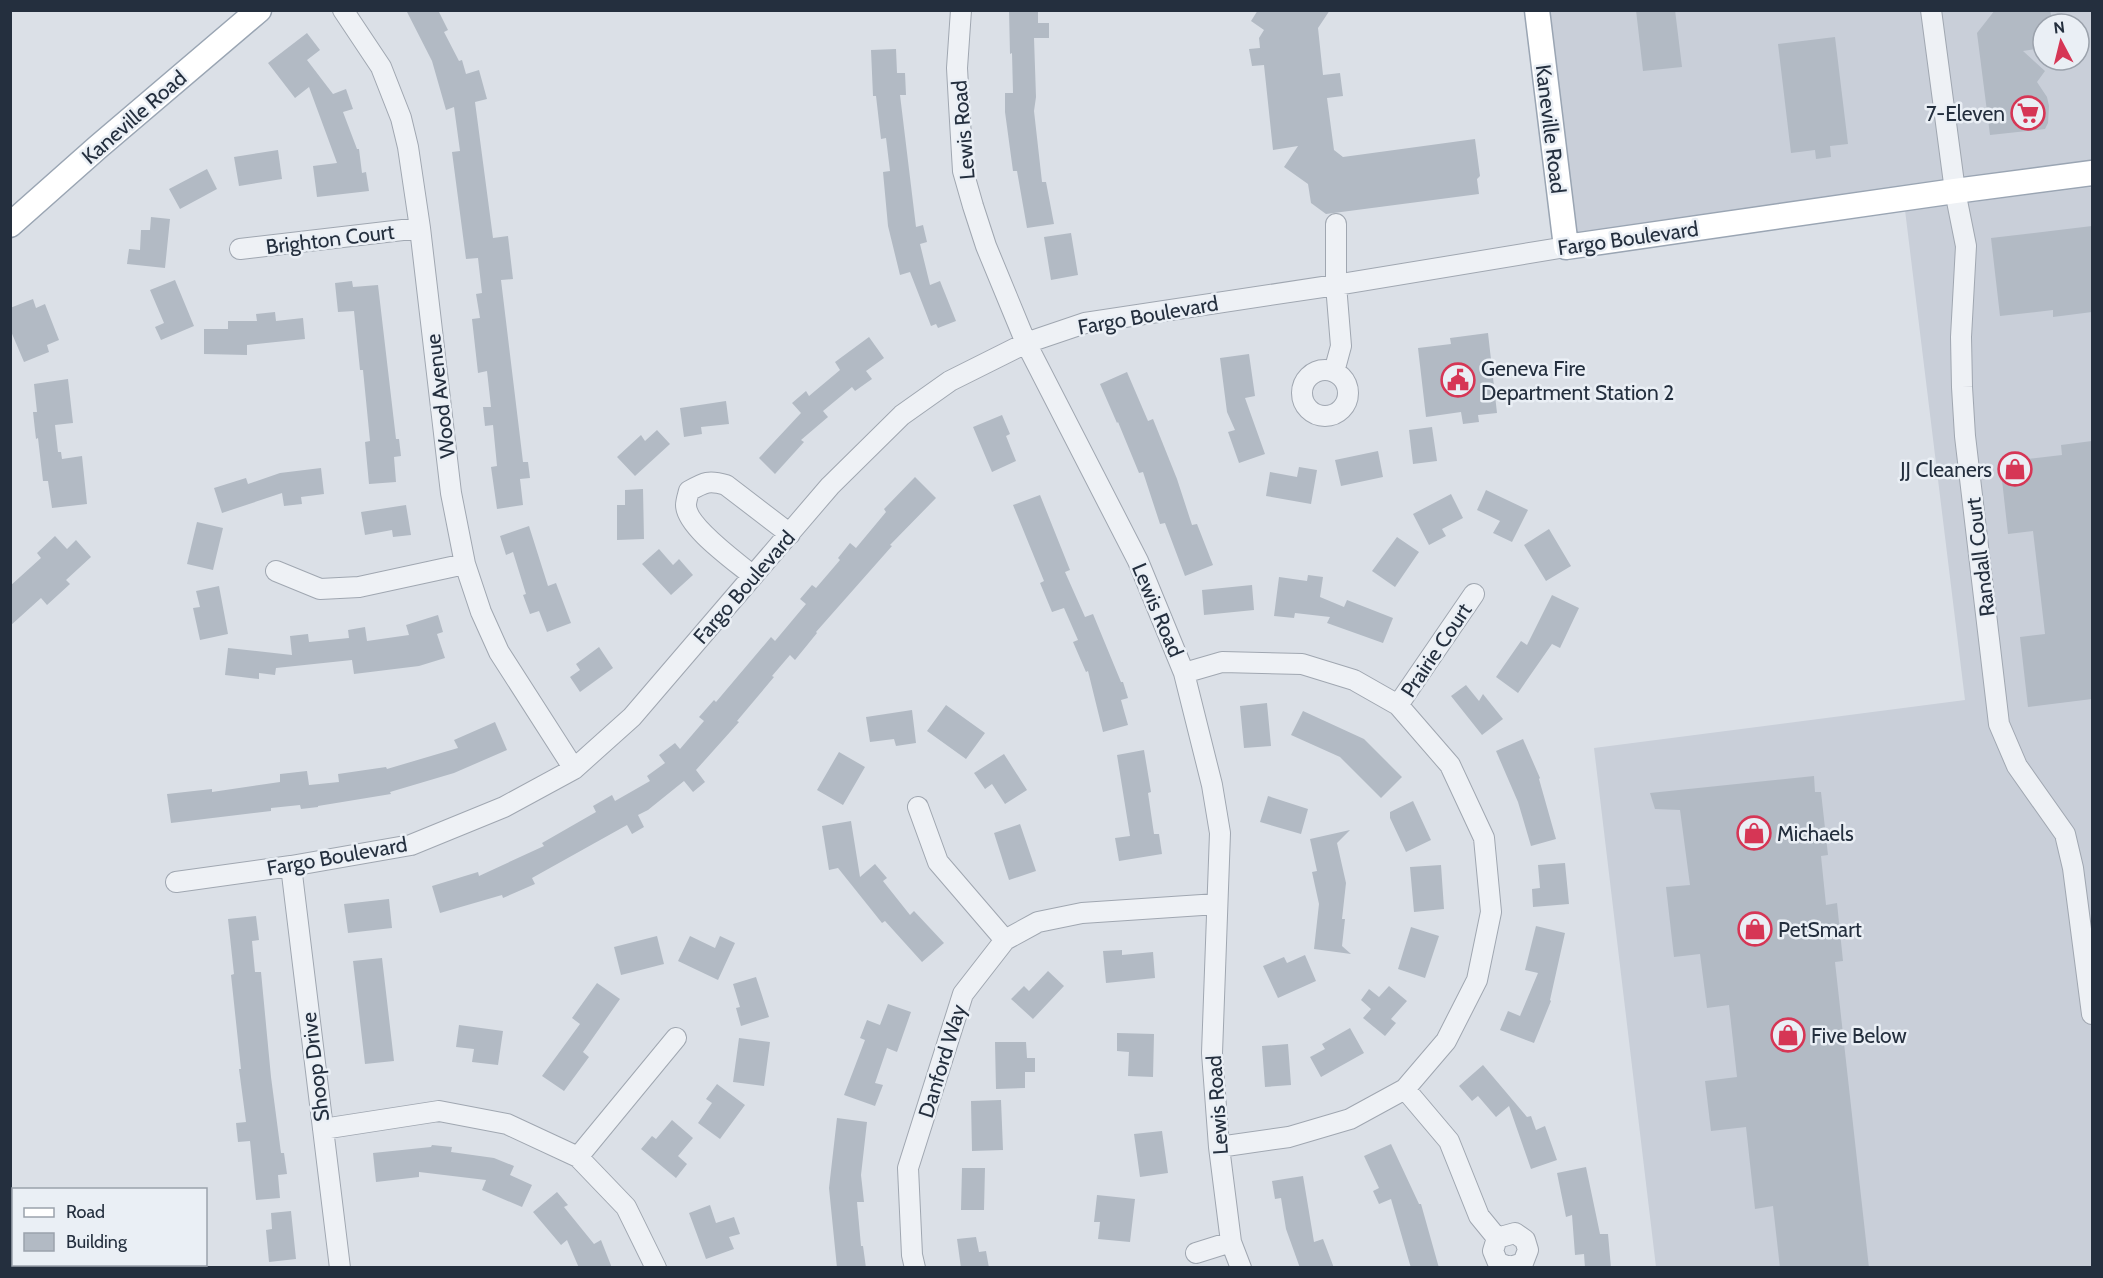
<svg xmlns="http://www.w3.org/2000/svg" width="2103" height="1278" font-family="Cabin,sans-serif">
	<style>
		.built { fill: #c9cfd9; fill-rule: evenodd }
		.building { fill: #b2bac4 }
		.lines { fill: none; stroke-linecap: round; stroke-linejoin: round }
		.minor-casing { stroke: #a0a7b1; stroke-width: 22 }
		.major-casing { stroke: #9aa5b3; stroke-width: 27 }
		.minor { stroke: #eef1f5; stroke-width: 20 }
		.major { stroke: #fff; stroke-width: 24 }
		.labels { text-anchor: middle; dominant-baseline: central; stroke-width: 5; stroke-linejoin: round; paint-order: stroke }
		.poi-label { font-size: 21px; fill: #242f3e; stroke: #eaeff5; text-anchor: start }
		.street-label { font-size: 21px; fill: #242f3e; stroke: #eaeff5 }
	</style>
	<rect width="100%" height="100%" fill="#dbe0e7"/>
	<path class="built" d="M1542 11H2092V168L1572 241ZM2043 24H2079V60H2043Z
		M2092 187V1267H1656L1594 748 1965 700 1905 210Z
		M11 1233H13L14 1264H196L197 1267H11Z"/>
	<path class="building" d="M406 10H438L448 30 444 32 459 61 462 60 466 74 479 70 487 99 475 102 493 238 508 236 513 279 501 280 523 462H528L530 478 520 479 523 505 497 509 491 467 497 466 493 425 485 426 483 407H491L487 371 478 373 472 319 480 318 476 294 482 293 478 258 466 259 452 152 460 151 454 107 446 110 432 61Z
		M1009 10H1038V23H1049V38H1034L1036 97 1034 111 1042 182H1046L1054 224 1027 228 1017 171H1013L1005 112V93H1013L1012 53 1010 54Z
		M1258 10H1330L1318 28 1323 75 1340 73 1343 96 1327 98 1334 150 1343 157 1475 139 1480 176 1477 179 1479 194 1326 214 1311 203 1308 184 1284 167 1298 146 1273 150 1264 65 1252 66 1249 49 1260 48 1259 38 1264 30 1251 21Z
		M1636 10H1675L1682 67 1643 71Z
		M1995 10H2050L2053 24H2043V48L2023 51 2045 71 2037 82 2047 97 2049 106 2048 123 2045 129 1990 135 1977 33Z
		M307 33 320 50 307 60 333 94 346 89 353 109 343 112 357 149H359L362 173 366 172 369 191 317 197 313 166 337 163 309 87 295 98 268 63Z
		M1835 37 1848 144 1830 146 1831 157 1816 159 1815 150 1791 153 1778 44Z
		M896 49 897 73H905L906 95H900L916 227 923 225 927 242 920 244 930 285 940 281 956 321 938 328 936 324 931 326 910 272 900 275 888 226 883 172 890 171 886 138 881 139 876 96H873L871 50Z
		M278 150 282 179 239 186 234 157Z
		M207 169 217 189 180 209 169 189Z
		M151 217 170 219 165 268 127 264 129 249 140 250 141 230H150Z
		M2092 226V312L2053 317V310L2000 316 1991 238Z
		M1071 233 1078 275 1051 280 1044 237Z
		M175 280 194 326 161 340 155 327 164 323 150 290Z
		M352 281 353 287 378 285 396 439H399L401 456 394 457 396 482 369 484 365 442 370 441 363 370H360L354 311 338 312 335 283Z
		M33 299 36 308 45 304 59 340 47 345 49 352 24 362 10 329V308Z
		M275 312 276 321 303 318 305 339 247 345V355L204 354V329H228V321H257L256 314Z
		M1488 333 1497 413 1478 415 1479 422 1463 424 1461 412 1426 417 1418 348 1451 344 1450 338Z
		M869 337 884 358 866 371 872 379 855 391 852 387 823 411 828 417 801 440 804 442 775 474 759 458 801 413 792 403 806 391 809 396 840 370 835 362Z
		M1249 354 1255 396 1245 398 1265 454 1239 463 1228 432 1235 430 1227 412 1220 358Z
		M1127 372 1148 421 1153 419 1177 479 1192 525 1197 524 1213 565 1185 576 1165 523 1160 524 1143 472 1139 473 1118 422 1117 423 1100 384Z
		M68 379 73 423 55 425 58 452H61L62 459 82 456 87 504 52 508 48 481H43L38 438 36 439 33 412H37L34 384Z
		M726 401 729 424 701 427 702 434 684 437 680 408Z
		M1002 415 1010 434 1006 436 1016 461 992 472 973 427Z
		M1432 427 1437 461 1413 464 1409 430Z
		M657 430 670 444 635 476 617 457 641 435 645 441Z
		M2092 441V699L2028 707 2020 637 2045 634 2033 531 2008 534 2000 462 2062 455 2061 445Z
		M1378 451 1383 477 1341 486 1335 460Z
		M1299 467 1317 470 1311 504 1266 496 1270 472 1297 477Z
		M321 468 324 494 301 497 302 504 284 506 282 493 222 513 214 488 246 478 248 484 280 473Z
		M915 477 936 498 890 545 892 546 816 632 817 633 795 660 790 655 772 676 774 677 737 721 739 722 696 770 705 782 693 792 684 781 648 810 638 815 644 827 632 834 627 825 532 878 535 884 503 898 502 895 440 913 432 886 478 872 479 876 544 846 542 843 596 812 593 806 612 795 615 801 650 781 647 776 665 763 659 755 675 743 680 749 704 721 699 717 714 700 716 702 771 637 775 641 806 604 800 599 812 585 816 588 840 560 838 558 850 543 856 548 886 512 884 509Z
		M643 489 644 539 617 540V505H625V490Z
		M1486 490 1528 510 1512 542 1493 533 1500 521 1477 510Z
		M1451 494 1463 518 1442 529 1446 536 1429 545 1413 514Z
		M1040 495 1070 570 1065 572 1085 617 1093 614 1121 682H1123L1128 698 1121 700 1128 725 1103 732 1088 671 1086 672 1073 642 1078 640 1064 608 1052 612 1040 583 1044 581 1013 505Z
		M406 505 411 535 393 537 392 530 365 535 361 512Z
		M197 522 223 528 213 570 187 564Z
		M529 526 548 586 556 583 571 623 547 632 539 611 530 614 523 595 526 594 513 552 506 555 500 536Z
		M1549 529 1571 566 1546 581 1524 545Z
		M55 536 67 549 76 540 91 557 66 580 70 584 47 605 41 598 10 626V586L41 558 37 553Z
		M1397 537 1419 552 1395 587 1372 571Z
		M659 549 673 565 679 559 693 575 671 595 642 564Z
		M1308 575 1323 577 1320 597 1344 607 1347 600 1393 618 1383 643 1327 623 1330 617 1295 613 1294 618 1274 616 1279 577 1307 581Z
		M1252 585 1254 610 1204 615 1202 590Z
		M219 586 228 634 200 640 193 608 200 607 196 591Z
		M1552 595 1579 608 1560 648 1552 644 1518 693 1496 677 1521 641 1527 645Z
		M438 615 443 632 437 634 445 658 419 666 354 674 352 660 276 668 275 675 259 673V679L225 675 228 648 292 655 290 636 308 634 309 642 349 638 348 630 365 627 367 641 409 635 406 625Z
		M599 647 613 668 580 692 570 677 580 670 576 664Z
		M1466 685 1479 701 1483 694 1503 719 1482 735 1451 696Z
		M1267 703 1271 746 1244 748 1240 706Z
		M946 705 985 733 966 759 927 731Z
		M912 710 916 743 896 746 894 739 870 742 866 717Z
		M1303 711 1364 739 1402 777 1381 798 1340 757 1291 735Z
		M495 722 507 750 454 773 390 792 391 794 318 806V807L301 809 300 805 271 808V811L171 823 167 794 212 789V792L280 782V774L307 771 309 785 339 782 338 774 386 767 387 769 458 748 454 740Z
		M1523 739 1540 778 1539 779 1556 839 1531 846 1518 802 1496 751Z
		M1144 750 1151 792 1148 793 1154 834H1159L1162 854 1119 861 1115 838 1130 836 1117 755Z
		M839 752 865 767 843 805 817 790Z
		M1004 754 1027 790 1005 804 992 784 985 789 974 773Z
		M1814 776 1815 792H1821L1828 855 1821 856 1826 905 1837 903 1843 961 1835 962 1869 1268H1780L1773 1206 1755 1209 1746 1127 1711 1131 1705 1081 1737 1077 1729 1005 1707 1008 1700 954 1674 957 1666 887 1690 885 1680 810 1655 809 1650 793Z
		M1268 796 1308 809 1301 834 1260 822Z
		M1413 801 1431 840 1406 852 1390 818V812Z
		M851 821 860 877 875 864 887 878 883 881 910 915 914 911 944 943 922 962 885 921 882 923 838 868 829 870 822 826Z
		M1020 824 1036 871 1009 880 994 833Z
		M1350 830 1337 843 1346 883 1342 919H1345L1342 946 1351 954 1314 949 1319 904 1312 872 1317 871 1310 839Z
		M1565 863 1569 904 1533 907 1532 889 1540 888 1538 865Z
		M1441 865 1444 909 1414 912 1410 867Z
		M389 899 392 928 348 933 344 904Z
		M256 916 259 940 252 941 255 972H261L271 1077 281 1153H284L287 1174 278 1175 280 1198 256 1200 250 1141 238 1142 236 1123 246 1122 239 1069H241L231 975 234 974 228 919Z
		M1536 926 1565 933 1550 1000 1551 1001 1534 1043 1500 1030 1508 1011 1520 1016 1538 973 1525 970Z
		M1411 927 1439 936 1425 978 1398 969Z
		M657 936 664 964 621 975 614 947Z
		M690 936 715 948 720 936 735 943 718 980 678 961Z
		M1122 950V955L1153 952 1155 978 1106 983 1103 951Z
		M1305 955 1316 981 1278 998 1263 966 1284 957 1287 963Z
		M382 958 394 1061 365 1064 353 961Z
		M1048 971 1064 986 1033 1019 1011 999 1024 986 1029 991Z
		M756 977 769 1017 741 1026 736 1008 740 1007 733 984Z
		M597 983 620 999 583 1052 589 1057 564 1091 542 1076 580 1024 572 1018Z
		M1389 986 1407 1001 1391 1019 1396 1023 1385 1036 1363 1018 1371 1009 1361 1000 1369 989 1379 997Z
		M888 1004 911 1012 897 1052 887 1048 875 1083 883 1085 875 1106 844 1095 865 1040 860 1038 867 1020 880 1025Z
		M459 1025 503 1031 498 1065 472 1062 474 1049 456 1047Z
		M1350 1028 1364 1053 1321 1077 1310 1057 1325 1049 1322 1044Z
		M1117 1033 1154 1034 1153 1077 1128 1076 1129 1052 1117 1051Z
		M739 1038 770 1042 764 1086 733 1082Z
		M995 1042H1026L1027 1058H1035V1072H1025V1088L996 1089Z
		M1288 1044 1291 1085 1265 1087 1262 1046Z
		M1483 1065 1527 1117 1531 1116 1536 1130 1545 1126 1557 1160 1531 1169 1509 1106 1496 1117 1478 1096 1472 1101 1459 1086Z
		M717 1084 745 1105 720 1139 698 1123 712 1103 706 1099Z
		M1001 1100 1003 1150 972 1151 971 1101Z
		M837 1118 867 1122 861 1175 864 1202H857L861 1246H863L866 1268H837L829 1188Z
		M672 1120 693 1138 678 1156 687 1164 676 1178 641 1149 652 1136 656 1139Z
		M1162 1131 1168 1173 1140 1177 1134 1134Z
		M1391 1144 1419 1204H1421L1439 1268H1411L1391 1199 1379 1204 1373 1191 1379 1188 1364 1156Z
		M432 1145 452 1147 451 1152 494 1158 514 1166 510 1175 532 1185 522 1207 482 1190 486 1180 419 1172V1177L376 1182 373 1153 431 1147Z
		M1586 1167 1600 1234H1608L1611 1268H1585L1584 1254 1575 1255 1572 1215 1566 1217 1557 1173Z
		M962 1168H985L984 1210H961Z
		M1303 1176 1314 1242 1323 1239 1334 1268H1300L1286 1229 1281 1198 1275 1199 1272 1181Z
		M557 1192 568 1205 564 1207 594 1244 601 1240 612 1268H579L567 1240 561 1245 533 1212Z
		M1097 1195 1135 1199 1130 1242 1098 1239 1100 1222H1094Z
		M710 1205 716 1223 734 1217 740 1234 729 1237 734 1249 706 1259 689 1213Z
		M291 1211 296 1259 269 1262 266 1230 272 1229 271 1213Z
		M976 1237 979 1252 986 1251 989 1268H961L957 1239Z"/>
	<g class="lines">
		<defs>
			<path id="minor" d="M343 10 381 67 401 118 408 147 420 228 451 493 465 564 481 612 499 652 574 769
				M961 10 957 68 959 104 963 171 973 206 986 246 1026 343 1138 561 1184 673 1212 785 1220 833 1212 1053 1219 1147 1231 1242 1241 1268
				M1931 10 1955 191 1966 246 1961 337 1962 387 1965 436 1999 724 2017 766 2065 834 2073 868 2092 1014
				M240 249 420 228
				M1302 393a23 23 0 1 1 46 0a23 23 0 1 1-46 0Z
				M1334 372 1341 346 1336 285V224
				M276 571 320 589 359 587 465 564
				M753 576C737 562 686 527 686 505 686 501 688 495 689 491 705 482 709 480 726 485L790 534
				M1184 673 1222 662 1302 664 1354 680 1398 705 1450 765 1484 838 1491 912 1477 980 1446 1041 1405 1089 1350 1119 1289 1137 1219 1147
				M1398 705 1474 594
				M918 807 938 862 1005 940
				M291 866 340 1268
				M176 882 291 866 411 845 504 807 574 769 632 717 830 486 902 415 950 381 1026 343 1085 323 1336 285 1566 247
				M1405 1089 1449 1141 1479 1216 1497 1238 1493 1251 1498 1263 1510 1267 1523 1263 1528 1250 1525 1240 1515 1233 1497 1238
				M323 1129 439 1111 507 1124 578 1157 626 1207 656 1268
				M578 1157 676 1038
				M1196 1253 1231 1242
				M915 1268 912 1255 908 1168 963 994 1005 940 1038 922 1082 913 1217 904"/>
			<path id="major" d="M1537 10 1566 247 1955 191 2092 173
				M10 225 98 147 259 10"/>
		</defs>
		<use href="#minor" class="minor-casing"/>
		<use href="#major" class="major-casing"/>
		<use href="#minor" class="minor"/>
		<use href="#major" class="major"/>
	</g>
	<defs>
		<symbol id="supermarket-ring" viewBox="-11 -11 22 22"><circle r="9.5" fill="#eaeff5" stroke="#d63655" stroke-width="1.5"/><path d="M-6-5.5h2.5l.6 2H6L4.5 2H-2.5L-4.4-4H-6ZM-1.5 3.2a1.3 1.3 0 1 0 .1 0ZM3 3.2a1.3 1.3 0 1 0 .1 0Z" fill="#d63655"/></symbol>
		<symbol id="civic-ring" viewBox="-11 -11 22 22"><circle r="9.5" fill="#eaeff5" stroke="#d63655" stroke-width="1.5"/><path d="M-.6-6.5H3V-4.5H.6V-3L4-1V1h2V6H-6V1h2V-1L-.6-3ZM-1.2 2.5V6h2.4V2.5Z" fill="#d63655"/></symbol>
		<symbol id="shop-ring" viewBox="-11 -11 22 22"><circle r="9.5" fill="#eaeff5" stroke="#d63655" stroke-width="1.5"/><path d="M-5-2.5h2.3a2.7 3.5 0 0 1 5.4 0H5L5.5 6h-11ZM-1.5-2.5h3a1.5 2.3 0 0 0-3 0Z" fill="#d63655"/></symbol>
	</defs>
	<g fill-rule="evenodd">
		<use href="#supermarket-ring" x="2009" y="94" width="38" height="38"/>
		<use href="#civic-ring" x="1439" y="361" width="38" height="38"/>
		<use href="#shop-ring" x="1996" y="450" width="38" height="38"/>
		<use href="#shop-ring" x="1735" y="814" width="38" height="38"/>
		<use href="#shop-ring" x="1736" y="910" width="38" height="38"/>
		<use href="#shop-ring" x="1769" y="1016" width="38" height="38"/>
	</g>
	<g class="labels">
		<g class="poi-label">
			<text x="2005" y="113" text-anchor="end">7-Eleven</text>
			<text x="1481" y="368">Geneva Fire<tspan x="1481" dy="24">Department Station 2</tspan></text>
			<text x="1992" y="469" text-anchor="end">JJ Cleaners</text>
			<text x="1777" y="833">Michaels</text>
			<text x="1778" y="929">PetSmart</text>
			<text x="1811" y="1035">Five Below</text>
		</g>
		<g class="street-label">
			<text transform="translate(134 117) rotate(-41)">Kaneville Road</text>
			<text transform="translate(1551 129) rotate(83)">Kaneville Road</text>
			<text transform="translate(963 130) rotate(-95)">Lewis Road</text>
			<text transform="translate(1628 238) rotate(-8)">Fargo Boulevard</text>
			<text transform="translate(330 239) rotate(-7)">Brighton Court</text>
			<text transform="translate(1148 315) rotate(-10)">Fargo Boulevard</text>
			<text transform="translate(440 396) rotate(-97)">Wood Avenue</text>
			<text transform="translate(1980 557) rotate(-97)">Randall Court</text>
			<text transform="translate(744 587) rotate(-49)">Fargo Boulevard</text>
			<text transform="translate(1158 610) rotate(67)">Lewis Road</text>
			<text transform="translate(1436 650) rotate(-56)">Prairie Court</text>
			<text transform="translate(337 856) rotate(-10)">Fargo Boulevard</text>
			<text transform="translate(942 1061) rotate(-73)">Danford Way</text>
			<text transform="translate(315 1067) rotate(-97)">Shoop Drive</text>
			<text transform="translate(1217 1105) rotate(-94)">Lewis Road</text>
		</g>
	</g>
	<rect width="2103" height="1278" fill="none" stroke="#242f3e" stroke-width="24"/>
	<rect x="12" y="1188" width="195" height="78" fill="#eaeff5" stroke="#9ba2ac" stroke-width="1.5"/>
	<rect x="24" y="1208" width="30" height="9" fill="#ffffff" stroke="#9ba2ac" stroke-width="1.5"/>
	<text x="66" y="1218" font-size="18" fill="#242f3e">Road</text>
	<rect x="24" y="1233" width="30" height="18" fill="#b2bac4" stroke="#9ba2ac" stroke-width="1.5"/>
	<text x="66" y="1248" font-size="18" fill="#242f3e">Building</text>
	<g transform="translate(2061 42) rotate(353)"><circle r="28" fill="#eaeff5" stroke="#9ba2ac" stroke-width="1.5"/>
	<path d="M0-4.5L10 22L0 15L-10 22Z" fill="#d63655"/>
	<text y="-9" font-size="16" font-weight="bold" text-anchor="middle" fill="#242f3e">N</text>
	</g>
</svg>
